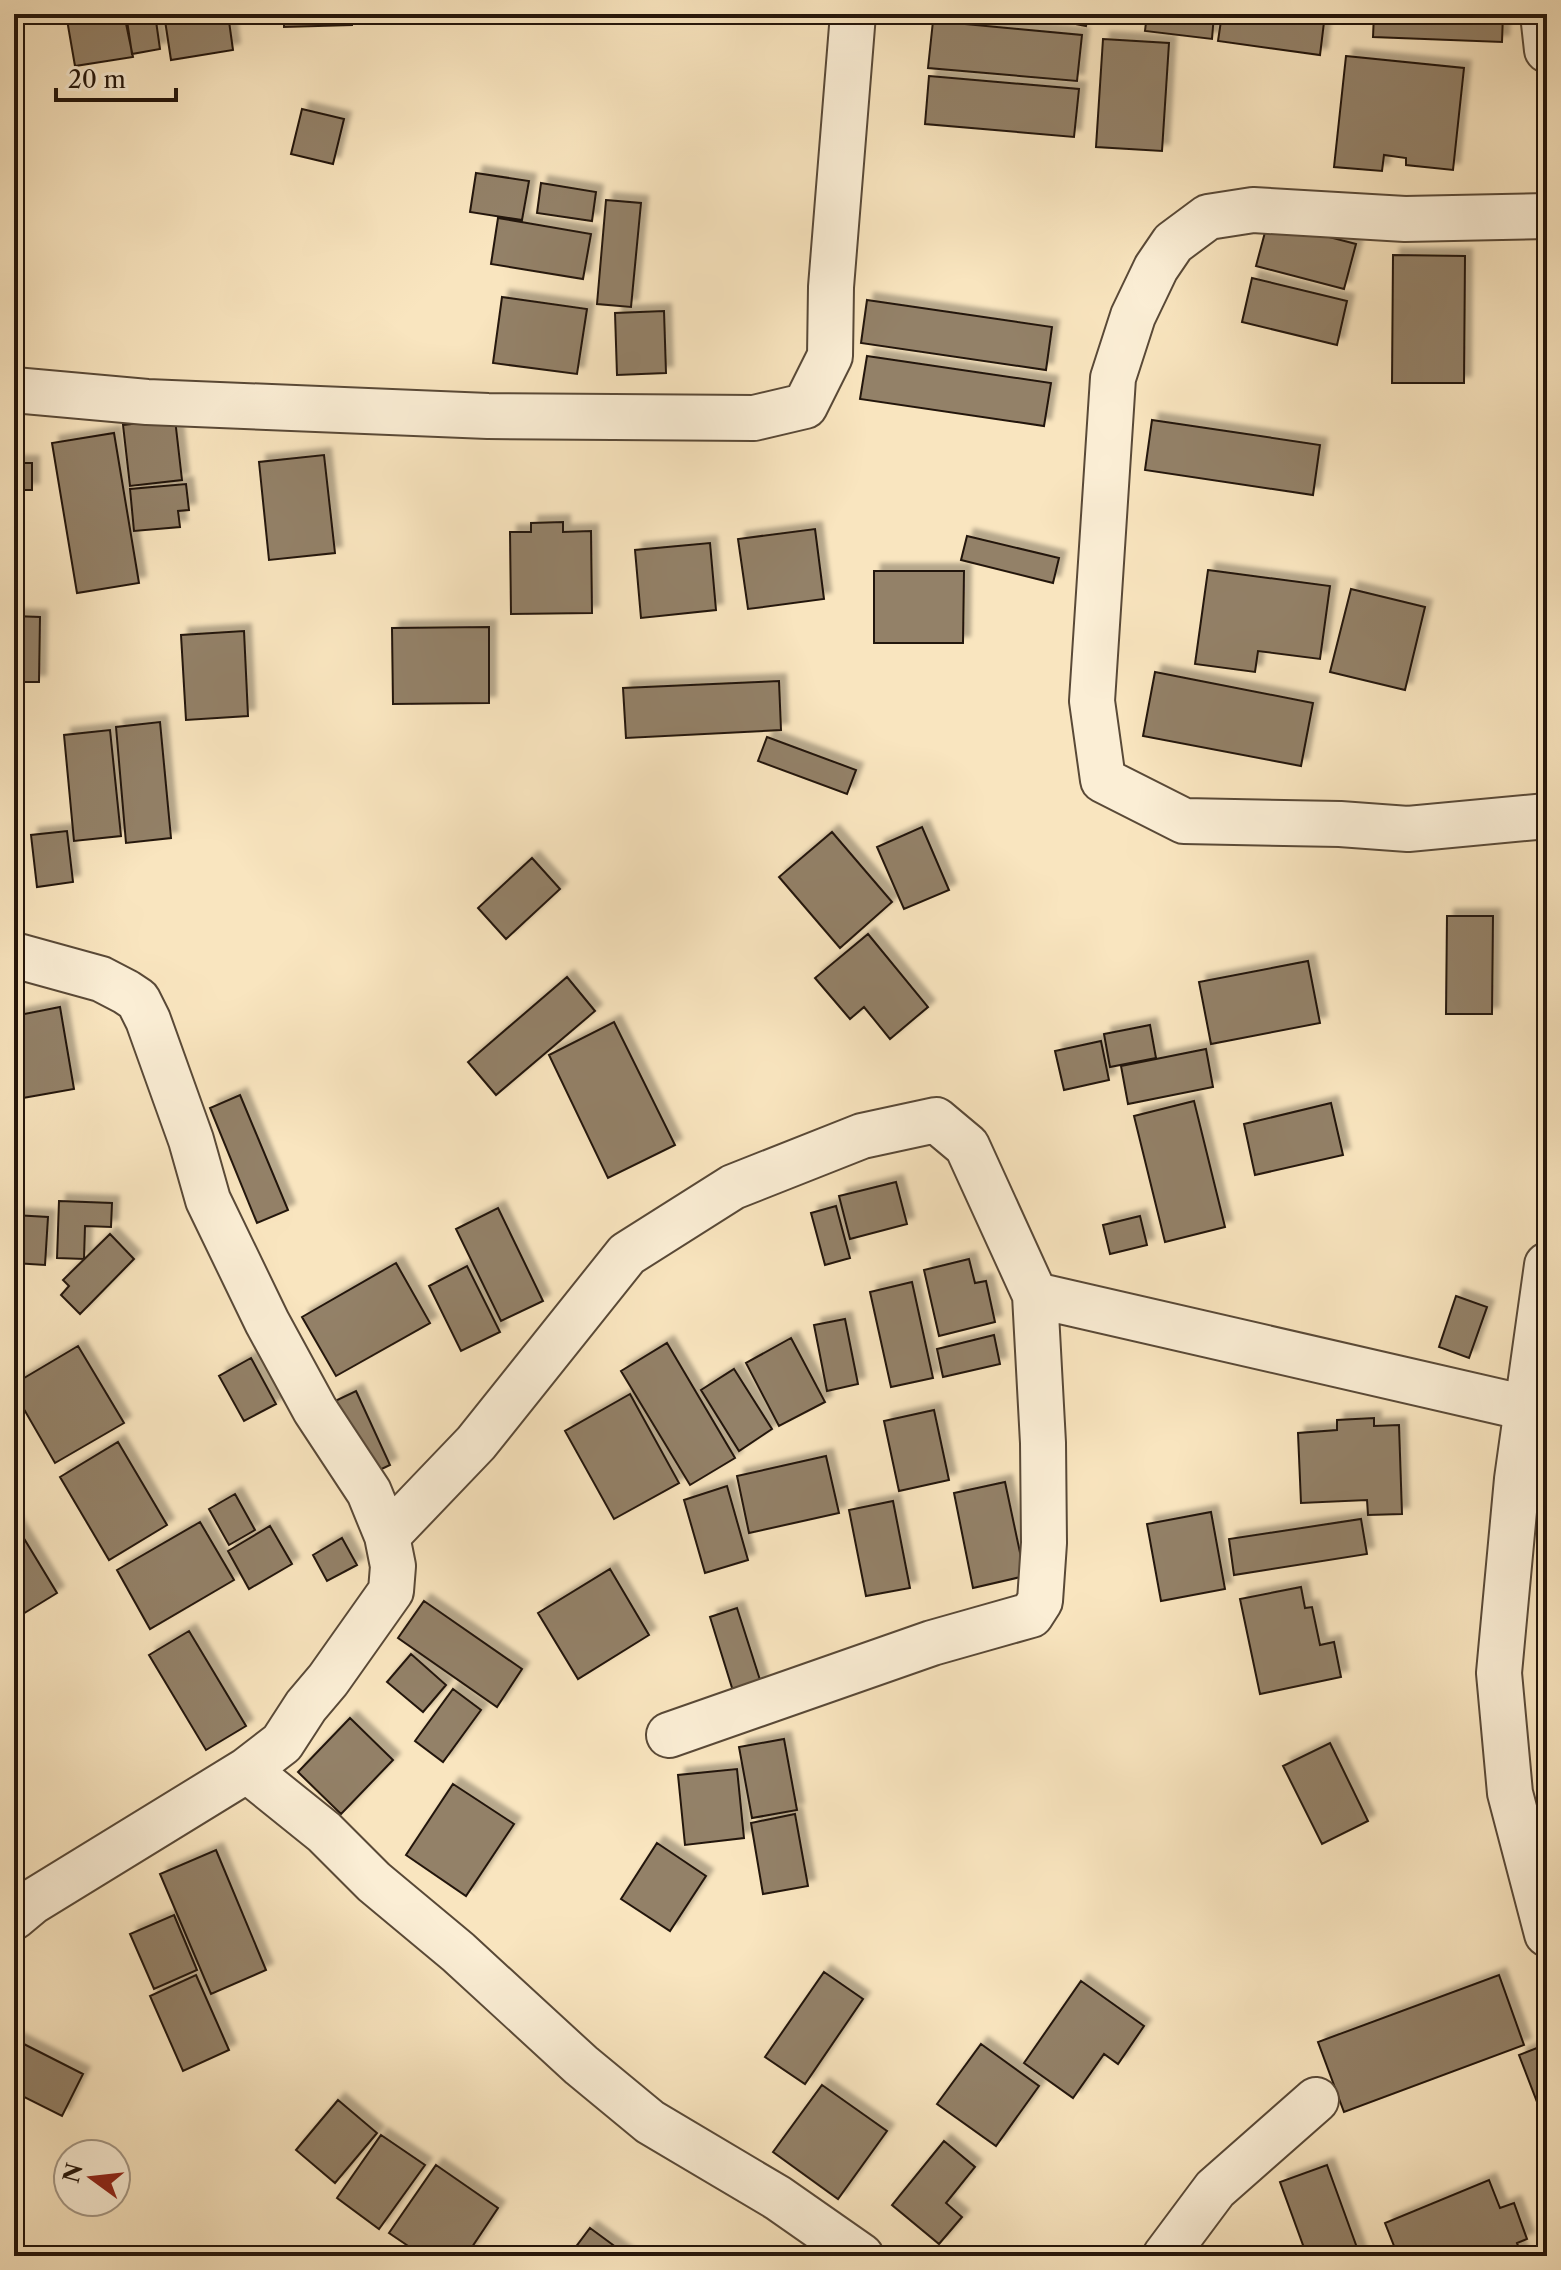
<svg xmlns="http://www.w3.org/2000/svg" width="1561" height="2270" font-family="'Libre Caslon Text',serif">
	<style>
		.building { fill: #938168; stroke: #24150a; stroke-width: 2; filter: url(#shadow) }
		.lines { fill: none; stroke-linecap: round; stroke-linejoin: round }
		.minor-casing { stroke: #594937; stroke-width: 48 }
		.minor { stroke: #fbeed5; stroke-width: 44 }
	</style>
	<defs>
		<filter id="shadow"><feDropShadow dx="7" dy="-7" stdDeviation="2" flood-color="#0004"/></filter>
	</defs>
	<rect width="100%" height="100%" fill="#f9e5bf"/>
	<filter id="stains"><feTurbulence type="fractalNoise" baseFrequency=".0025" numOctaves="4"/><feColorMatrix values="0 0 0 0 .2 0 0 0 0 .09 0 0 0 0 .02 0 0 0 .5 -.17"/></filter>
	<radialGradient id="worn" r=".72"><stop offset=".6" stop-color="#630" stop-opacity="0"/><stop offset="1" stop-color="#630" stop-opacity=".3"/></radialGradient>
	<path class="building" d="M66 14H124L133 57 75 66Z
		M126 14H155L160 49 132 54Z
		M164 14H228L233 50 171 60Z
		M284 14H352V25L284 27Z
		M1025 14H1088L1086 26Z
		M1147 14H1214L1212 39 1145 31Z
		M1222 14H1325L1320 55 1218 41Z
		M1374 14H1503L1502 42 1373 37Z
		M933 21 1082 35 1077 81 928 68Z
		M1103 39 1169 43 1162 151 1096 147Z
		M1346 56 1464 68 1453 170 1406 165V158L1384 155 1382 171 1334 167Z
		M929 76 1079 89 1074 137 925 124Z
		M302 109 344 119 333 164 291 154Z
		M476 173 529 181 522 220 470 212Z
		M541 183 596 192 592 221 537 213Z
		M606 200 641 203 631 307 597 304Z
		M498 218 591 234 583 279 491 264Z
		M1268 221 1356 244 1344 289 1256 266Z
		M1393 255 1465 256 1464 383H1392Z
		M1252 278 1347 301 1337 345 1242 322Z
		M502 297 587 309 577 374 493 363Z
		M867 300 1052 327 1046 370 861 343Z
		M664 311 666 373 617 375 615 313Z
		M867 356 1051 383 1044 426 860 399Z
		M175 419 182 480 130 486 123 425Z
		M1152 420 1320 445 1313 495 1145 470Z
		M114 433 139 583 77 593 52 443Z
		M324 455 335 553 269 560 259 462Z
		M14 463H32V490H14Z
		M186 484 189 510 178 511 180 527 134 531 130 489Z
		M563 522V532L591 531 592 613 511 614 510 532H531V523Z
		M815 529 824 599 748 609 738 539Z
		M967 536 1059 558 1053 583 961 560Z
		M710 543 716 610 641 618 635 550Z
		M1208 570 1330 586 1320 659 1258 651 1255 672 1195 664Z
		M874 571H964L963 643H874Z
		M1351 589 1425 607 1405 690 1330 672Z
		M14 616 40 617 39 682H14Z
		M489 627V703L393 704 392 628Z
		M244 631 248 716 186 720 181 635Z
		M1155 672 1313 703 1301 766 1143 736Z
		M779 681 781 730 626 738 623 688Z
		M160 722 171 838 126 843 116 727Z
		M110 730 121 836 74 841 64 735Z
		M767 737 856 770 847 794 758 761Z
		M922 827 949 890 904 909 877 847Z
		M67 831 73 882 37 887 31 835Z
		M832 832 892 902 840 948 779 877Z
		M532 858 560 889 506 939 478 908Z
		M1447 916H1493L1492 1014H1446Z
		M868 934 928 1007 890 1039 864 1007 850 1019 815 978Z
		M1308 961 1320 1023 1211 1044 1199 982Z
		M567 977 595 1011 496 1095 468 1062Z
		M60 1007 74 1089 17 1099 14 1081V1016Z
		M614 1022 675 1145 608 1178 549 1055Z
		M1150 1025 1156 1058 1110 1067 1104 1034Z
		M1101 1041 1109 1080 1064 1090 1055 1051Z
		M1206 1049 1213 1087 1128 1104 1121 1066Z
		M240 1095 288 1210 257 1223 210 1108Z
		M1194 1101 1225 1227 1165 1242 1134 1116Z
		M1331 1103 1343 1155 1255 1175 1244 1124Z
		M896 1182 907 1224 850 1239 839 1196Z
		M59 1201 112 1203 111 1227 85 1226 84 1259 57 1258Z
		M836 1206 850 1258 825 1265 811 1213Z
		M498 1208 543 1301 501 1321 456 1229Z
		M14 1215 48 1217 45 1265 14 1263Z
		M1140 1216 1147 1245 1110 1254 1103 1225Z
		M110 1234 134 1259 80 1314 61 1295 69 1286 63 1280Z
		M969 1259 975 1283 986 1281 995 1322 939 1336 924 1270Z
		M396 1263 430 1323 336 1376 302 1317Z
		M467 1266 500 1332 461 1351 429 1286Z
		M912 1282 933 1378 891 1387 870 1292Z
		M1456 1296 1487 1307 1469 1358 1439 1347Z
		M845 1319 858 1384 827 1391 814 1325Z
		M994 1335 1000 1364 943 1377 937 1349Z
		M791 1338 825 1402 779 1426 746 1363Z
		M667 1343 735 1458 690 1485 621 1371Z
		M78 1346 124 1423 55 1463 14 1392V1384Z
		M251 1358 276 1404 244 1421 219 1376Z
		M734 1369 772 1429 739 1451 701 1390Z
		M356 1391 390 1465 367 1476 333 1402Z
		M630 1394 679 1483 614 1519 565 1431Z
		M934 1410 949 1480 899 1491 884 1421Z
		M1374 1418V1426L1399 1425 1402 1514 1368 1515 1367 1500 1301 1503 1298 1433 1337 1430V1420Z
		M118 1442 167 1525 109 1560 60 1477Z
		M826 1456 839 1513 749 1533 737 1476Z
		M1005 1482 1025 1576 973 1588 954 1493Z
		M727 1486 748 1560 705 1573 684 1500Z
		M235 1494 255 1530 229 1545 209 1509Z
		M893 1501 910 1588 866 1596 849 1510Z
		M1211 1512 1225 1589 1161 1601 1147 1524Z
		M1361 1519 1367 1554 1234 1575 1229 1539Z
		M14 1522 57 1593 18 1617 14 1611Z
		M200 1522 234 1580 150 1629 117 1570Z
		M270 1526 292 1564 249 1589 228 1551Z
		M342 1538 357 1565 327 1581 313 1555Z
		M610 1569 649 1635 578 1679 538 1613Z
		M1301 1587 1305 1608 1312 1607 1320 1645 1334 1642 1341 1677 1260 1694 1240 1599Z
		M424 1601 522 1669 497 1707 398 1638Z
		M737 1608 761 1683 733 1691 710 1617Z
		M189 1631 246 1726 206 1750 149 1655Z
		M411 1654 446 1685 423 1712 387 1682Z
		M453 1689 481 1710 443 1762 415 1741Z
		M350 1718 393 1760 341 1814 298 1772Z
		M784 1739 797 1810 752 1818 739 1747Z
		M1330 1743 1368 1821 1322 1844 1283 1766Z
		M737 1769 744 1838 685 1845 678 1775Z
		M453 1784 514 1824 466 1896 406 1855Z
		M795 1814 808 1886 763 1894 751 1823Z
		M657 1843 706 1876 670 1931 621 1899Z
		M216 1850 266 1970 211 1994 160 1874Z
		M174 1915 197 1970 154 1989 130 1934Z
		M824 1972 863 1999 805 2084 765 2057Z
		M196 1975 229 2050 183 2071 150 1996Z
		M1499 1975 1524 2045 1344 2112 1318 2042Z
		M1081 1981 1144 2026 1118 2064 1104 2054 1073 2098 1024 2063Z
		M14 2039 83 2074 62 2116 14 2092Z
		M981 2044 1039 2086 996 2146 937 2104Z
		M1547 2044V2128L1519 2055Z
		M822 2085 887 2131 838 2199 773 2152Z
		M338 2100 377 2133 335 2183 296 2150Z
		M381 2135 425 2165 379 2229 337 2198Z
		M944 2141 975 2167 946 2203 962 2217 939 2244 892 2205Z
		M436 2165 498 2208 466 2256H423L389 2233Z
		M1327 2165 1360 2256H1307L1280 2182Z
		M1489 2180 1500 2208 1514 2203 1527 2239 1517 2243 1522 2256H1398L1385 2223Z
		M590 2228 628 2256H569Z"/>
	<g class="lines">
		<defs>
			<path id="minor" d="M1543 14 1547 50
				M1547 216 1405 219 1253 210 1208 217 1173 243 1156 268 1133 316 1113 378 1092 701 1103 780 1184 821 1340 824 1408 829 1547 816
				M14 390 147 402 488 416 754 418 805 406 830 356 831 287 853 14
				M14 955 101 979 126 992 138 1000 148 1020 191 1140 208 1200 267 1322 315 1410 369 1492 387 1536 393 1566 391 1591 328 1680 306 1706 282 1743 247 1770 32 1902 14 1917
				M1547 1265 1517 1479 1499 1673 1510 1793 1547 1934
				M1035 1295 1527 1408
				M387 1536 476 1443 627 1254 733 1187 862 1136 936 1120 967 1146 1035 1295 1043 1443 1044 1543 1040 1601 1031 1615 932 1643 669 1735
				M247 1770 324 1832 374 1882 458 1952 581 2065 650 2122 778 2198 861 2256
				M1165 2256 1215 2189 1316 2100"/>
		</defs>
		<use href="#minor" class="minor-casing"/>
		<use href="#minor" class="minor"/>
	</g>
	<rect width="1561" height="2270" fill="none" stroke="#f9e5bf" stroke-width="48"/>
	<rect x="16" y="16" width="1529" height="2238" fill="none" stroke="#24150a" stroke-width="4"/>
	<rect x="24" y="24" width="1513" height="2222" fill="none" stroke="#24150a" stroke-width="2"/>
	<g transform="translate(92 2178) rotate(285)"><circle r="38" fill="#fbeed5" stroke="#a59784" stroke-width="2"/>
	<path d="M0-6L14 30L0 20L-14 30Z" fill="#8f2418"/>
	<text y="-12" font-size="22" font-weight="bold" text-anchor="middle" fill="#24150a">N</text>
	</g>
	<path d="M56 88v12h120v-12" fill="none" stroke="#24150a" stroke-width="4"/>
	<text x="68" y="88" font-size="24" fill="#24150a" stroke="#fbeed5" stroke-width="6" paint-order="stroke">20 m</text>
	<rect width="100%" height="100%" filter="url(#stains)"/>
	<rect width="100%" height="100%" fill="url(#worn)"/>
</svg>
